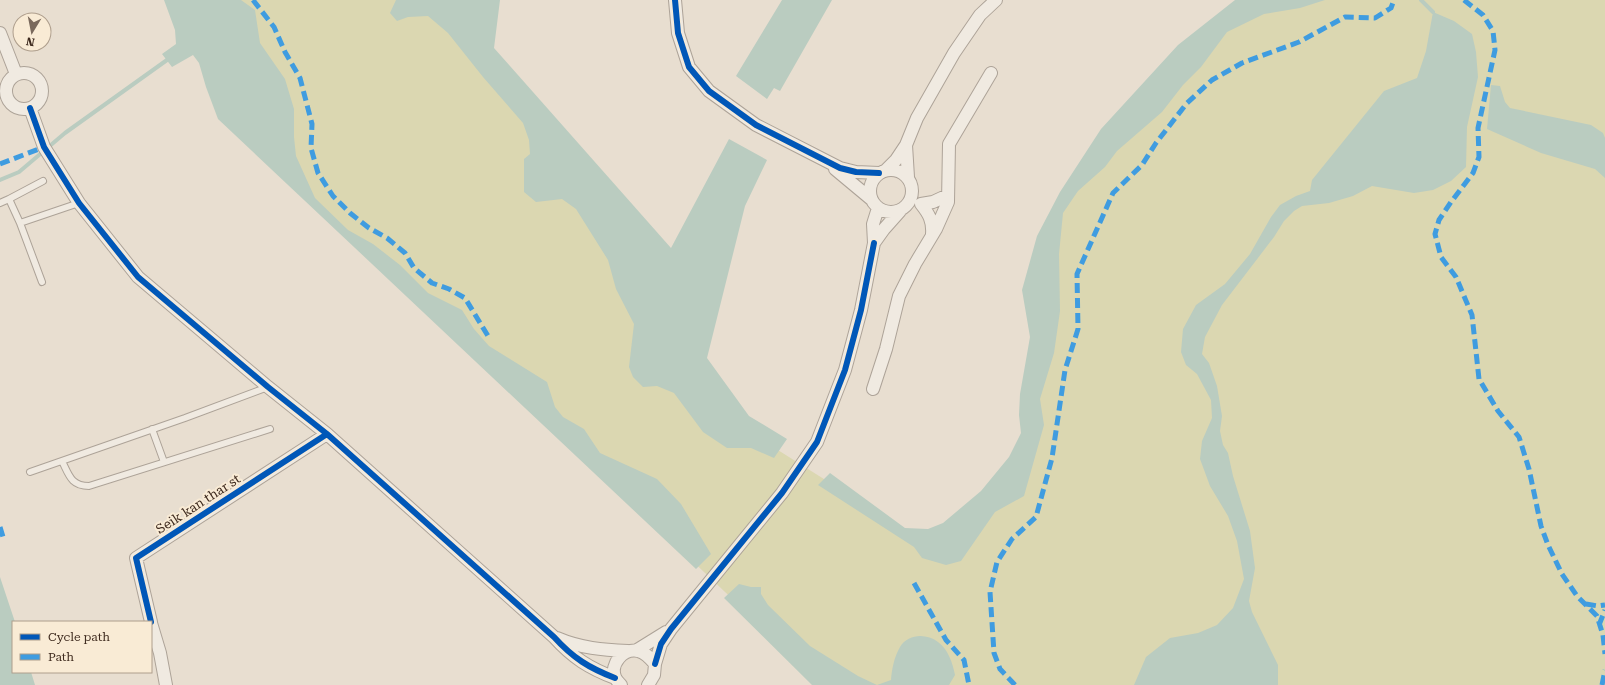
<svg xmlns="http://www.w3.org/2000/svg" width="1605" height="685" font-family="'Roboto Serif',serif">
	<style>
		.green { fill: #dbd7b1 }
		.water { fill: #baccc0 }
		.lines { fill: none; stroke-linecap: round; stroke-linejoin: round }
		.stream { stroke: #baccc0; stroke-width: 4 }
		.lane-casing { stroke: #ada398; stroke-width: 8 }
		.street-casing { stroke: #ada398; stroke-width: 14 }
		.lane { stroke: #f0eae1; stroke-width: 6 }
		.street { stroke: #f0eae1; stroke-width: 12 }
		.quiet { stroke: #3f9ce0; stroke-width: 5; stroke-dasharray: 10 5; stroke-linecap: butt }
		.cycleway-casing { stroke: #f9ebd5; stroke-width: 8 }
		.cycleway { stroke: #0057b8; stroke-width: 6 }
		.labels { text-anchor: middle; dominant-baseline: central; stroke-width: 4; stroke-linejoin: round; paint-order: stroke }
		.street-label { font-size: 13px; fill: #3e2a1e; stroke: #f9ebd5 }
	</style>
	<rect width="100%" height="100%" fill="#e8ded0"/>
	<path class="green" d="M173 0H432L650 246 716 411 927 544 1027 449 1059 207 1253 0H1605V685H823L227 119Z"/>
	<path class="water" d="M164 0H241L255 10 260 43 285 79 294 109V137L296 156 315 198 348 230 373 244 400 265 428 293 462 310 474 329 489 346 547 382 555 407 563 417 584 429 600 453 657 479 681 504 711 554 696 569 218 119 206 87 199 63 193 55 172 67 162 54 176 44 175 30Z
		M396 0H500L494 48 671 248 729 139 767 160 745 206 707 358 749 416 787 439 774 458 751 448H727L703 432 674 393 657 386 643 387 633 377 629 367 634 324 616 289 608 260 576 209 562 199 536 202 524 192V159L530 154 529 140 523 123 483 77 448 33 428 16 408 17 397 21 390 13Z
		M782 0H832L780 91 774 88 767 99 736 76Z
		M1235 0H1325L1300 8 1264 14 1227 32 1201 67 1183 85 1162 112 1117 151 1105 167 1078 191 1063 213 1059 254 1060 311 1054 353 1040 399 1044 425 1024 496 995 512 961 561 946 565 922 558 914 547 818 485 830 473 905 528 928 529 943 523 981 491 1009 457 1021 433 1019 415 1020 394 1030 337 1022 290 1037 236 1060 192 1101 129 1178 45Z
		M1433 12 1454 21 1472 34 1476 52 1478 77 1467 127 1466 167 1451 181 1433 190 1414 193 1372 186 1353 196 1329 203 1302 206 1294 211 1284 221 1274 237 1222 305 1205 337 1202 354 1209 363 1217 386 1222 416 1220 431 1223 445 1228 453 1233 476 1250 531 1255 568 1249 601 1252 612 1278 665V685H1134L1146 657 1170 638 1198 633 1217 625 1233 608 1244 579 1237 541 1228 516 1210 486 1200 459 1202 441 1212 418 1211 400 1197 374 1186 365 1181 352 1183 329 1196 305 1225 284 1250 254 1271 217 1280 205 1296 196 1310 191 1312 180 1384 91 1417 78 1426 51Z
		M1491 85 1500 86 1505 102 1510 108 1591 125 1603 133 1605 138V178L1595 169 1541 153 1487 129Z
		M0 577 15 622H13V672H31L35 685H0Z
		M739 584 751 587H761V594L768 605 810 646 858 676 877 685 891 680C892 668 894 658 900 647 908 634 926 633 938 642 948 649 953 664 955 675L949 685H812L724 598Z"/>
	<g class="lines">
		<path class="stream" d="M1421 0 1433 12
			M0 180 19 172 65 133 167 60"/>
		<defs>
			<path id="lane" d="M0 203 9 199
				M20 223 9 199 43 181
				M42 282 20 223 79 203
				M152 429 164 462
				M62 461C69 475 71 486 89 486L270 429
				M30 472 185 418 268 387"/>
			<path id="street" d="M675 0 678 33 689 67 709 91 756 125 840 168 856 172 879 173
				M0 33 16 74
				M6 91a18 18 0 1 1 36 0a18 18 0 1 1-36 0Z
				M30 108 44 147 79 203 138 277 268 387 327 434 554 637C573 658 589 668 615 678
				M906 145 917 118 954 53 980 15 996 0
				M835 169 871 199
				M870 191a21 21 0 1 1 42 0a21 21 0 1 1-42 0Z
				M886 170 896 160 906 145 908 177
				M878 208 873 224 874 243 884 229 900 211
				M932 234C933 221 929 214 921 204L933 202 948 195
				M873 389 886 349 899 296 915 264 936 229 948 202 949 144 991 73
				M151 622 136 558 327 434
				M151 623 160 653 166 685
				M557 638C580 648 603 650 628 651
				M637 650 666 632
				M655 664 661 644 671 629 782 493 817 442 845 370 861 310 874 243
				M621 685C619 683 616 680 615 677 610 664 623 648 638 651 645 652 650 658 655 664L654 675 648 685"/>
		</defs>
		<use href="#lane" class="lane-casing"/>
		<use href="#street" class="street-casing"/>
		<use href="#lane" class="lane"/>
		<use href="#street" class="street"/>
		<path class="quiet" d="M253 0 274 27 285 52 300 78 312 124 311 148 318 173 333 196 350 213 369 228 387 238 405 253 414 268 432 283 449 289 465 298 488 336
			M1464 0 1483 15 1493 31 1495 50 1478 128 1479 157 1473 173 1451 202 1439 220 1435 234 1441 257 1456 277 1472 315 1479 379 1498 411 1519 437 1529 469 1541 526 1548 545 1562 574 1577 596 1597 616 1603 635 1605 654
			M0 164 44 147
			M0 527 3 537
			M914 583 946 640 964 660 969 685
			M1586 604 1598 606 1605 605
			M1599 625 1605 610
			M1015 685 1000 669 994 653 990 592 997 562 1012 539 1036 517 1052 458 1065 370 1078 329 1077 274 1113 193 1142 165 1156 143 1187 103 1212 80 1242 63 1299 42 1345 17 1375 18 1391 8 1394 0
			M1602 685 1605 670"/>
		<defs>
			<path id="cycleway" d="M675 0 678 33 689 67 709 91 756 125 840 168 856 172 879 173
				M30 108 44 147 79 203 138 277 268 387 327 434 554 637C573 658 589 668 615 678
				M151 622 136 558 327 434
				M655 664 661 644 671 629 782 493 817 442 845 370 861 310 874 243"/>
		</defs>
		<use href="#cycleway" class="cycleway-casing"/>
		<use href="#cycleway" class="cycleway"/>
	</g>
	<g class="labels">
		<g class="street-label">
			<text transform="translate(198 504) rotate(-33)">Seik kan thar st</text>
		</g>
	</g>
	<rect x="12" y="621" width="140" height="52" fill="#f9ebd5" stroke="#ae9e8c"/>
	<rect x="20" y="634" width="20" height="6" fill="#0057b8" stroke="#ae9e8c"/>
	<text x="48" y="641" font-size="12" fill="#3e2a1e">Cycle path</text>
	<rect x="20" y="654" width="20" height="6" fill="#3f9ce0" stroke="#ae9e8c"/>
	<text x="48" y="661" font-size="12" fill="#3e2a1e">Path</text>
	<g transform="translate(32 32) rotate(190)"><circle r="19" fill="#f9ebd5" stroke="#ae9e8c"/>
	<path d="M0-3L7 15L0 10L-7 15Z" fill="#7a695c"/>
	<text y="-6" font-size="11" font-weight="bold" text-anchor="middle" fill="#3e2a1e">N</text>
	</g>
</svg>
